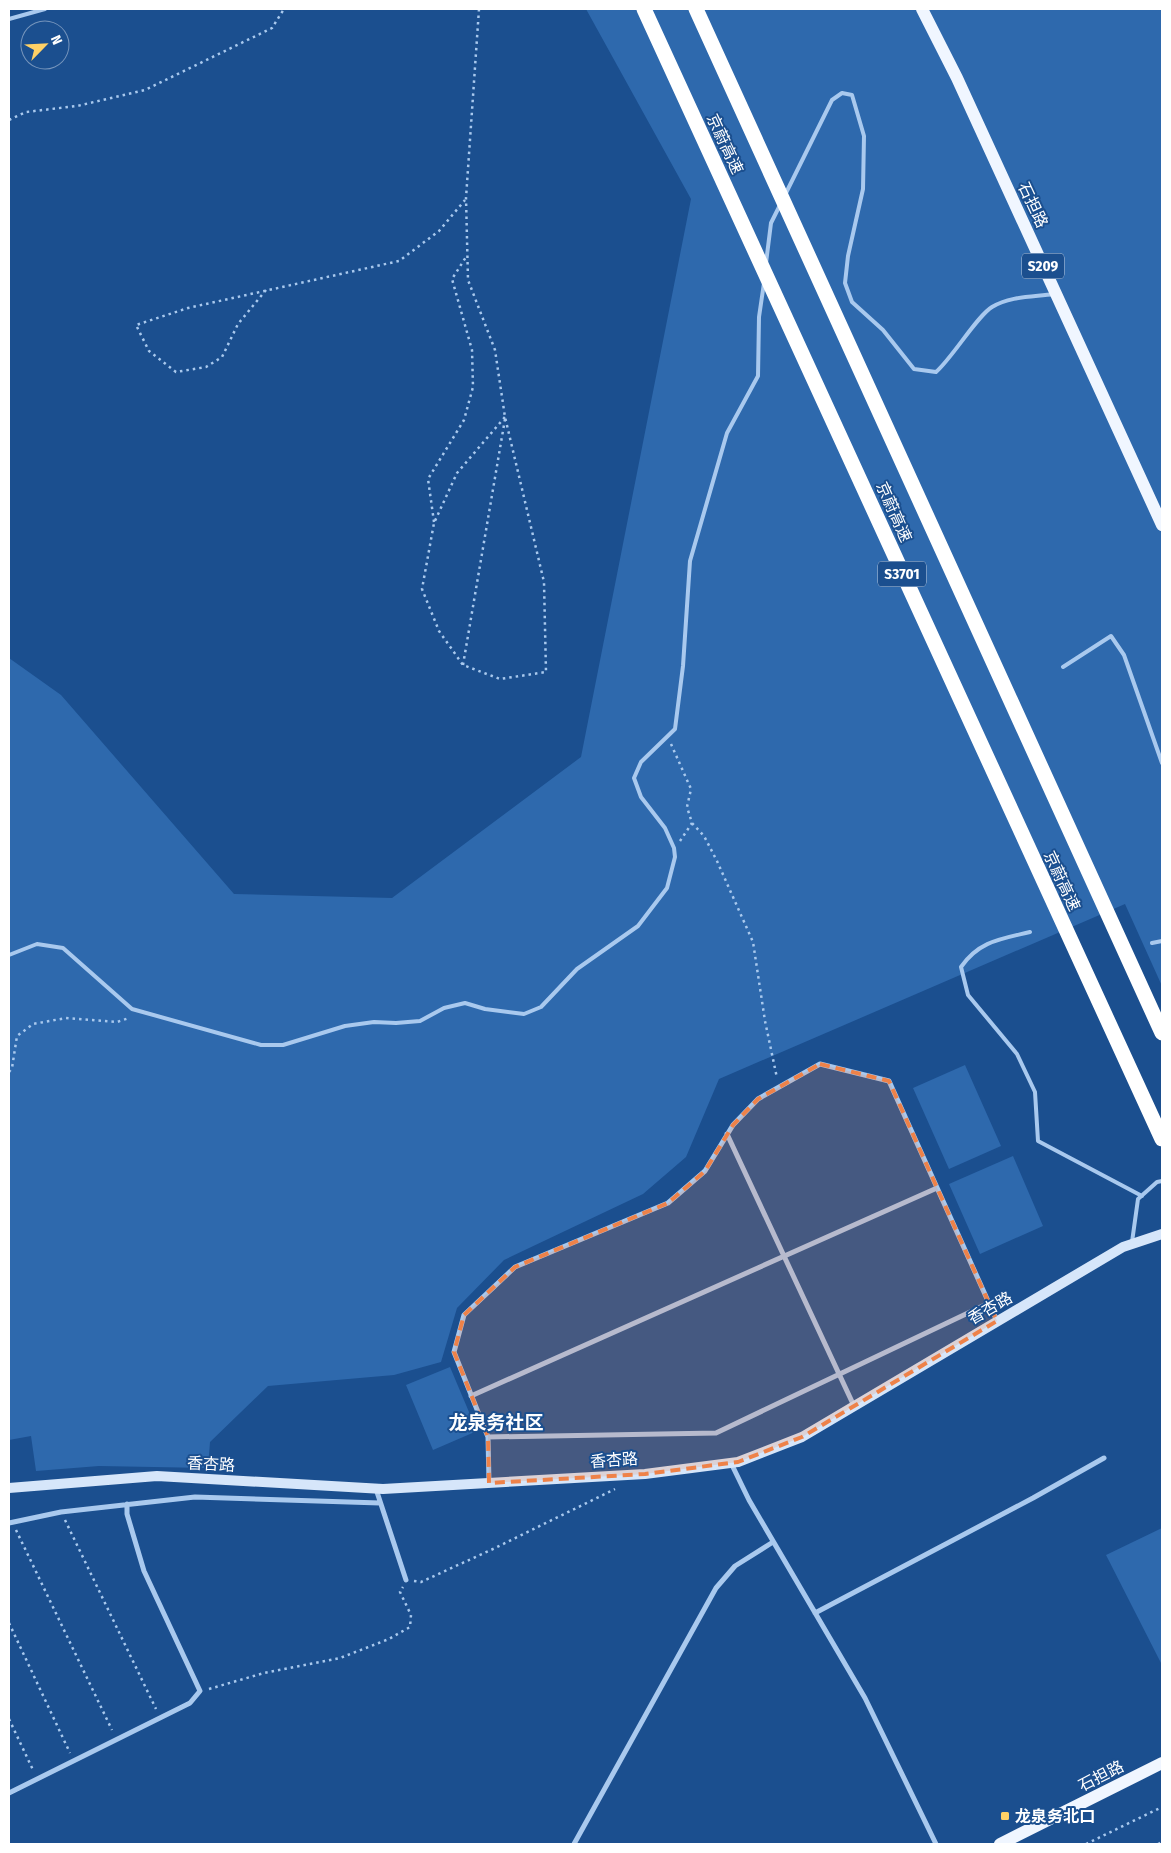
<svg xmlns="http://www.w3.org/2000/svg" width="1171" height="1853" font-family="'Fira Sans Condensed','Noto Sans SC',sans-serif">
	<style>
		.green { fill: #2e69ad }
		.lines { fill: none; stroke-linecap: round; stroke-linejoin: round }
		.path { stroke: #a9c9ee; stroke-width: 2.5; stroke-dasharray: 2.5 4; stroke-linecap: butt }
		.lane { stroke: #a9c9ee; stroke-width: 4 }
		.street { stroke: #a9c9ee; stroke-width: 5 }
		.secondary { stroke: #d6e6fa; stroke-width: 10 }
		.primary { stroke: #f0f6ff; stroke-width: 12 }
		.highway { stroke: #fff; stroke-width: 15 }
		.marked { fill: #ee8249; fill-opacity: 0.2; stroke: #ee8249; stroke-width: 4; stroke-dasharray: 10 6; stroke-linejoin: round }
		.poi-dot { fill: #ffd166; stroke: #1b4f8f; stroke-width: 2 }
		.labels { text-anchor: middle; dominant-baseline: central; stroke-width: 4; stroke-linejoin: round; paint-order: stroke }
		.shield { fill: #1b4f8f; stroke: #bbcadd; stroke-width: 1 }
		.shield-label { font-size: 15px; font-weight: bold; fill: #fff }
		.street-label { font-size: 16px; fill: #fff; stroke: #1b4f8f }
		.poi-label { font-size: 16px; font-weight: bold; fill: #fff; stroke: #1b4f8f; text-anchor: start }
		.quarter-label { font-size: 19px; font-weight: bold; fill: #fff; stroke: #1b4f8f }
	</style>
	<rect width="100%" height="100%" fill="#1b4f8f"/>
	<path class="green" d="M586 9H1162V986L1125 904 719 1079 686 1157 643 1194 504 1260 457 1308 441 1362 394 1375 268 1386 210 1442 208 1468 99 1466 36 1471 31 1436 9 1440V658L61 695 234 894 392 898 581 757 691 199Z
		M965 1065 1001 1146 949 1169 913 1088Z
		M1013 1156 1043 1226 980 1254 949 1184Z
		M450 1367 477 1431 433 1450 406 1385Z
		M1162 1528V1665L1106 1555Z"/>
	<g class="lines">
		<path class="path" d="M479 9 466 198 468 280 495 350 505 417 544 582 546 672 500 679 463 665 439 631 422 589 434 523 457 473 505 417
			M9 120 26 112 77 106 145 90 272 28 284 9
			M266 290 238 324 222 357 206 367 176 372 149 351 136 325 188 308 399 261 439 231 465 200
			M434 522 428 479 464 420 473 387 472 350 452 279 466 257
			M463 665 505 419
			M671 744 691 789 687 807 692 823 704 836 717 861 753 942 765 1021 777 1078
			M680 841 692 823
			M9 1072 12 1068 17 1036 33 1024 66 1018 117 1022 129 1018
			M65 1520 156 1709
			M16 1530 112 1730
			M414 1581 421 1582 493 1549 615 1489
			M9 1623 70 1753
			M209 1689 264 1673 340 1658 389 1639 410 1627 411 1615 400 1592 403 1587
			M9 1719 33 1770
			M1086 1844 1162 1807
			M1158 1844 1162 1842"/>
		<path class="lane" d="M9 19 45 9
			M785 195 832 100 842 93 852 95 864 136 863 189 848 256 845 283 852 302 883 330 914 369 936 372C953 357 977 316 992 307 1010 296 1033 297 1054 294
			M766 263 771 223 780 205
			M1063 667 1111 636 1124 655 1162 763
			M1030 932C1001 939 979 941 961 967L968 995 1017 1054 1035 1092 1038 1141 1142 1196
			M1152 943 1162 941
			M9 955 37 944 63 948 132 1009 261 1045H283L345 1026 374 1022 396 1023 420 1021 444 1008 465 1003 485 1009 524 1014 541 1007 577 969 638 926 667 888 675 857 674 848 665 828 641 797 634 778 641 762 675 729 683 666 690 561 727 433 758 376 759 317 764 283
			M1132 1242 1138 1199 1157 1182 1162 1181"/>
		<path class="street" d="M727 1134 854 1406
			M471 1396 937 1188
			M488 1437 716 1433 989 1303
			M731 1463 749 1500 865 1698 936 1844
			M489 1482 488 1437 454 1352 464 1315 515 1267 668 1203 705 1171 733 1125 758 1099 820 1064 889 1081 997 1321
			M376 1489 406 1580
			M9 1523 61 1512 195 1497 380 1503
			M815 1613 1033 1498 1104 1458
			M9 1793 190 1703 200 1691 144 1571 127 1514V1504
			M574 1844 716 1588 735 1566 773 1542"/>
		<path class="secondary" d="M9 1488 157 1476 383 1489 645 1474 738 1462 802 1437 1123 1247 1162 1234"/>
		<path class="primary" d="M922 9 957 78 1162 525
			M1000 1844 1162 1763"/>
		<path class="highway" d="M644 9 1162 1139
			M696 9 1162 1033"/>
	</g>
	<path class="marked" d="M820 1064 889 1081 997 1321 802 1437 738 1462 645 1474 489 1483 488 1437 454 1352 464 1315 515 1267 668 1203 705 1171 733 1125 758 1099Z"/>
	<rect class="poi-dot" x="1000" y="1811" width="10" height="10" rx="2.5"/>
	<g class="labels">
		<g class="shield">
			<rect x="1022" y="253.5" width="42" height="25" rx="4"/>
			<rect x="878" y="561.5" width="48" height="25" rx="4"/>
		</g>
		<g class="shield-label">
			<text x="1043" y="266">S209</text>
			<text x="902" y="574">S3701</text>
		</g>
		<g class="street-label">
			<text transform="translate(725 144) rotate(65)">京蔚高速</text>
			<text transform="translate(1033 205) rotate(65)">石担路</text>
			<text transform="translate(894 512) rotate(66)">京蔚高速</text>
			<text transform="translate(1062 881) rotate(65)">京蔚高速</text>
			<text transform="translate(990 1308) rotate(-30)">香杏路</text>
			<text transform="translate(614 1460) rotate(-4)">香杏路</text>
			<text transform="translate(211 1464) rotate(3)">香杏路</text>
			<text transform="translate(1101 1776) rotate(-27)">石担路</text>
		</g>
		<g class="poi-label">
			<text x="1015" y="1816">龙泉务北口</text>
		</g>
		<g class="quarter-label">
			<text x="496" y="1422">龙泉务社区</text>
		</g>
	</g>
	<rect width="1171" height="1853" fill="none" stroke="#ffffff" stroke-width="20"/>
	<g transform="translate(45 45) rotate(66)"><circle r="24" fill="#1b4f8f" stroke="#7695bc"/>
	<path d="M0-4L9 19L0 12L-9 19Z" fill="#ffd166"/>
	<text y="-8" font-size="14" font-weight="bold" text-anchor="middle" fill="#ffffff">N</text>
	</g>
</svg>
